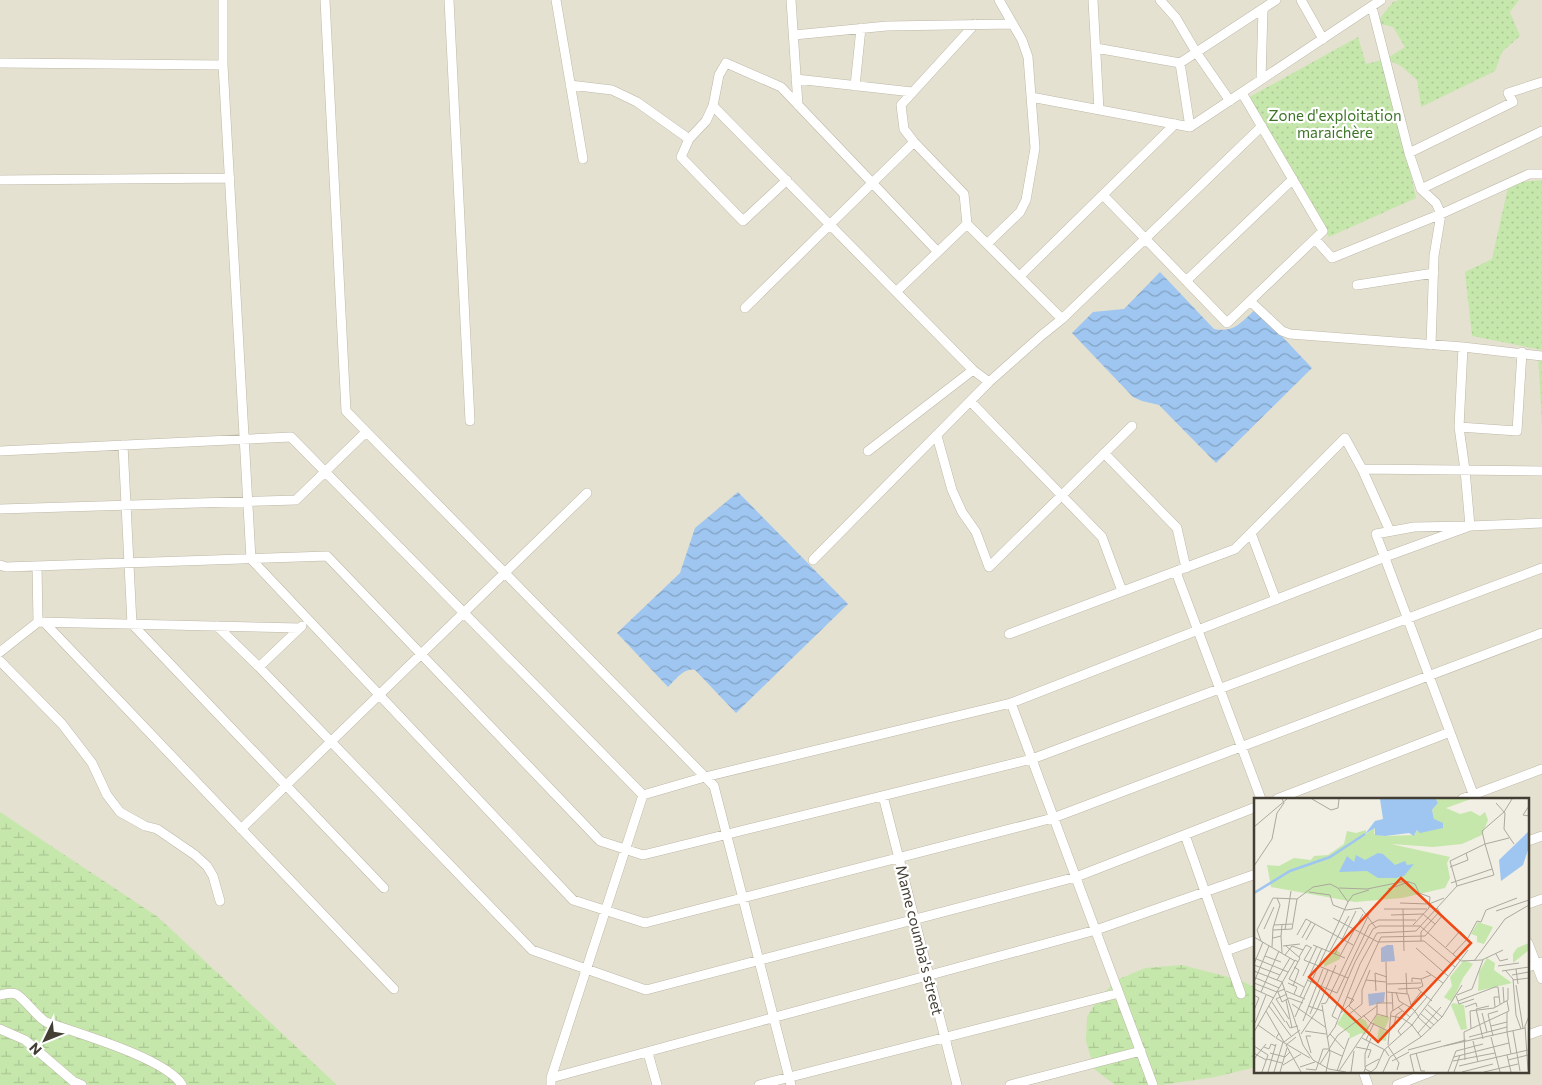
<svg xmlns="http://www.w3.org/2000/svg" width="1542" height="1085" font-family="Commissioner,sans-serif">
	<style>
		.residential { fill: #e5e1d1; fill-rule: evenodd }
		.wetland { fill: url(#wetland-marsh) }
		.garden { fill: url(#garden-dots) }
		.water { fill: url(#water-waves) }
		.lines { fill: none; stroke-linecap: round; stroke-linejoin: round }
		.street-casing { stroke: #bdb7a6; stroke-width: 10 }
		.street { stroke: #fff; stroke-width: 9 }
		.labels { text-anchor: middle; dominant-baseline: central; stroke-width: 4.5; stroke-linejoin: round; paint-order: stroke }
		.park-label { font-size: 15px; fill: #3d7427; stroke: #fff }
		.street-label { font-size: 15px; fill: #433e33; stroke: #fff }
		.inset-river { fill: none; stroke: #9ec6f0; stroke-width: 2.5 }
		.inset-road { fill: none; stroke: #aba89d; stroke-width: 1 }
		.view { fill: #f14913; fill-opacity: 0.15; stroke: #f14913; stroke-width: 2.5 }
		.inset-edge { fill: none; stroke: #433e33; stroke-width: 2.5 }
	</style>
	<defs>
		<pattern id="wetland-marsh" width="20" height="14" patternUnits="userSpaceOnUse" patternTransform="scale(1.25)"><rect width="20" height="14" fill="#c6e7ab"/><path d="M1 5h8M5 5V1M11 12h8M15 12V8" fill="none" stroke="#abc794"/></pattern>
		<pattern id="garden-dots" width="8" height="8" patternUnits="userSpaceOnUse" patternTransform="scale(1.25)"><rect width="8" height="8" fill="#c6e7ab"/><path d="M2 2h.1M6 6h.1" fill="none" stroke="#abc794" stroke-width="1.8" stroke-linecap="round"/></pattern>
		<pattern id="water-waves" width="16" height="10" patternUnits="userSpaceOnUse" patternTransform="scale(1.25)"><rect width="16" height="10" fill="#9ec6f0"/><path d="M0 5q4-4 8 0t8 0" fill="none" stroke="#82a2c3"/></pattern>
	</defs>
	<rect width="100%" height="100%" fill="#f1eee3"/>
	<path class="residential" d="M0 0H1542V1085H92L0 980ZM1256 799H1528V1071H1256Z"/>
	<path class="wetland" d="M0 812 158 917 337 1085H0Z
		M1182 965 1240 980 1256 988V1067L1215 1077 1162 1085H1115L1094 1069 1086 1041 1087 1017 1099 997 1119 979 1145 968Z"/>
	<path class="garden" d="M1399 0H1519L1510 12 1520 36 1502 52 1495 71 1421 107 1417 80 1401 66 1386 59 1416 198 1329 237 1246 99 1358 37 1366 64 1386 59 1405 47 1393 27 1376 23 1393 2Z
		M1542 180V350L1472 336 1465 272 1492 259 1509 183Z
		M1538 355 1542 356V431V428Z"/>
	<path class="water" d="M1160 272 1214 329C1235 333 1241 322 1256 309L1312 368 1216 463 1159 405 1142 401 1133 397 1072 333 1093 312 1124 309Z
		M738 492 848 604 736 713 695 670C685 667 675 680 668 687L617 633 680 573 695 528Z"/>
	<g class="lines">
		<defs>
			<path id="street" d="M223 0V65L251 559 573 900 645 923 1053 818 1542 633
				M325 0 346 411 714 786 791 1085
				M449 0 470 421
				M556 0 583 159
				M791 0 798 105
				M1093 0 1099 110
				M1160 0 1176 18 1196 52 1230 101
				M1301 0 1323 39
				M1372 7 1409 153 1421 189 1436 203 1441 214 1434 256 1431 345
				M975 24 901 105 904 129 914 142 964 194 967 224 1062 319
				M794 35 887 26 1013 24
				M1096 48 1180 63 1276 0
				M0 63 223 65
				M1180 63 1190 127
				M796 79 912 92
				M1261 79 1263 9
				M570 85 612 90 637 102 689 139
				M855 86 861 28
				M1031 97 1190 127 1381 0
				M713 106 973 370 989 382
				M1409 153 1513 102 1508 93 1542 82
				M0 180 230 178
				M787 180 743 221 681 157 689 139 706 121 713 106 719 75 726 63 781 87 938 252
				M1421 189 1542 131
				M1103 195 1227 323 1323 231 1242 93
				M1315 239 1332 258 1441 214 1529 174H1542
				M987 244 1020 212 1026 200 1035 148 1028 57 1022 40 999 0
				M1020 276 1175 124
				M1186 281 1293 179
				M1357 285 1434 273
				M896 292 967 224
				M1250 301 1282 331 1290 334 1463 347 1542 356
				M745 308 914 142
				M971 402 1102 537 1122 591
				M1459 427 1517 431 1522 352
				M937 436 952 490 962 512 976 532 989 567 1132 426
				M123 445 132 624 384 888
				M0 451 291 437 643 795
				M868 451 973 370
				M1104 453 1177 528 1186 568
				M1362 469 1542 471
				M0 509 296 500 366 432
				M1251 533 1276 600
				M813 560 989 382 1042 335 1062 319 1262 126
				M0 565 6 567 327 556 600 841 643 855 1032 759 1542 568
				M37 566 38 622
				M1176 572 1261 799
				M44 622 394 989
				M217 626 259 667 532 950 646 990 1076 877 1256 807
				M1009 634 1235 549 1345 438 1362 469 1390 531
				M0 652 38 622 300 628
				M0 661 62 724 92 763 107 795 120 812 145 826 157 829 195 855 207 866 213 876 220 901
				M259 667 302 626
				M1011 703 1153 1085
				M643 795 705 777 1011 703 1385 557 1470 526 1465 470 1459 427 1463 347
				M883 796 957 1085
				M1277 799 1450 732
				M1462 799 1542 769
				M1475 799 1376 534 1414 527 1470 526 1542 523
				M241 829 587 493
				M1185 835 1241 994
				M1528 841 1542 836
				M1528 904 1542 899
				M1528 943 1542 979
				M1226 951 1256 940
				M1528 967 1542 962
				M0 995C5 994 11 992 16 994 24 998 36 1016 46 1022 76 1033 166 1058 182 1085
				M0 1029 25 1040 73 1081 82 1085
				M1528 1035 1542 1030
				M648 1053 657 1085
				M1363 1071 1368 1085
				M551 1078 1096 930 1256 874
				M551 1085V1078L643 795
				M759 1085 1119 993
				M1010 1085 1141 1051
				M1397 1085 1433 1071"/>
		</defs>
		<use href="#street" class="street-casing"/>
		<use href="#street" class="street"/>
	</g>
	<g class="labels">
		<g class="park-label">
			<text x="1335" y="115">Zone d'exploitation<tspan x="1335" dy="17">maraichère</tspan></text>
		</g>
		<g class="street-label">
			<text transform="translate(920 940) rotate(76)">Mame coumba's street</text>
		</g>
	</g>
	<g transform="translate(1254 798)">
		<rect width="275" height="275" fill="#f1eee3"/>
		<path d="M182 1H217L192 10 206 16 217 13 226 18 231 14 234 22 228 37 208 46 179 49 137 46 196 59 193 65 196 80 191 90 148 100 101 104 17 89 13 67 25 68 40 60 57 62 60 58 74 57 90 46 93 33 102 35 112 32V36L121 30 120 36 130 38 161 37 163 32 167 34 188 30 180 21 178 12 184 5ZM275 145V152L259 165V156L263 150ZM80 152 86 154V161L70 169V164Z" fill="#c6e7ab"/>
		<path d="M224 124 239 129 230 146 223 144V138L217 136ZM233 160 241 165 240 172 258 185 224 193 225 174ZM210 162 219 166 209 180 198 204 190 199 198 188 196 179ZM199 205 210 207 213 231 207 232 197 207ZM91 213 102 223 107 220 112 223 115 231 111 237 107 235 95 241 96 236 83 226ZM122 217 136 219 130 233 133 232 132 243 123 241 125 230 129 231 119 225Z" fill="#c6e7ab"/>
		<path d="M126 1H182L184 5 178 12 180 21 189 25V30L166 35 163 32 160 38 155 35 131 38 121 37V30L111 36 121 23 129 21ZM275 33V49L269 67 247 83 245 62ZM124 55 129 56 141 67 151 63 153 67 160 66 150 78 142 80H124L113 73 85 74 93 58 100 64 102 57 111 62ZM133 147H139L141 163 127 164V150ZM131 194 130 204 115 208 114 196Z" fill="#9ec6f0"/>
		<path class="inset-river" d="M0 95 36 73 76 59 111 36"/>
		<path class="inset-road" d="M58 1 77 12 84 10 85 1M242 5 251 15 250 31 260 46M275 8 269 17 275 18M0 29 33 1M0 68 18 41 23 15 30 5 28 1M196 69 214 62 212 55M197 85 238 71M203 88 240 77 231 46 255 40M85 90 113 91 152 83 161 86 165 95 176 99 175 110 159 127M134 91 155 84M55 94 76 97 79 107 92 112M94 104 99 97 115 92M146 105 175 106 190 100M130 111H173M149 111 150 153M92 112 107 110 122 130M242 113 275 102M137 117 169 116 181 126M79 120 124 144 170 143 201 169M20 127 38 126M10 131 20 109M19 132 38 131 43 101M31 132 37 93M43 137 52 121 99 147M27 138 28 155M0 139 41 163M127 139 171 138 188 118 183 110M19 140 27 138 28 127M48 140 57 124M52 142 61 126M7 143 3 132 19 100 43 101 59 89 76 86 84 90 94 104 41 219M167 143V134L185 114M59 147 91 160M29 148 46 146M32 148 46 160 35 181M18 149 19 130 26 107 23 100M192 149 206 133 214 141M57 150 50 162 94 180M162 150 194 178M76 153 95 118M81 156 102 113M199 156 214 140 223 123 227 124 232 112 263 100M242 156 246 163 254 161M31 157 38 148 49 152M11 158 27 164M86 158 109 116M45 159 52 147 58 150M0 160 34 174M220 163 251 121 275 107M132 164 133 219M0 166 9 144M0 167 26 177M244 168 265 165M262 171 264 186M0 173 28 184 49 247 59 262 75 271 92 274M172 173 189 185M248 173 275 169M252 173 259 181 262 217 267 231M152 175 153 196M258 177 275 174M49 178 63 148M2 180 25 190M35 181 50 189M23 182 36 160M53 182 83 195M112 182 132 184M259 182 275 180M0 184 15 148M158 184V180L167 181 177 177M0 185 23 194 31 191M34 185 43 189 40 196M133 186 167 185M262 187 269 230M39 188 45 172 40 169M249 189 250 204M0 191 20 200M144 191 165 190 169 188 167 181M164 191 178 203M32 193 51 201M122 193 121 175 133 179M7 194 25 153M24 194 28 204 35 200 49 205M133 194 154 196 157 207M138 194 139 213M142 194 145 203 159 211 165 219M83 195 115 127 124 122H162M33 196 22 201 35 221M203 197 218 191 229 162M202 198 205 206 220 201M46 199 68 150M32 202 38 230M204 203 241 189H244L246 206M18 204 31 224M38 206 71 229M67 206 72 205 115 116M68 207 76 255 72 274M157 207 167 194M174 207 188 219M15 208 37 238M54 208 69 213M144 209 156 219M211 209 222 205 223 209M241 209 240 199H245M171 211 184 223M0 212 5 200 0 197M12 213 30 244M253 214V234M87 215 100 202 93 199M228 215 233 234M56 216 74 172M167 216 180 227M94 217 108 206V192L116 172M109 217 117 225 134 233M107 219 95 208 127 139M134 219 123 216V205H138M164 219 177 231M83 221 78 218 101 164 119 131 125 128H166L207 163 228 162 249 152M32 223 36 230 44 228M49 223 69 171M1 225 12 197M4 227 21 239M237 228 253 224M140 229 142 217 148 213M217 231 216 213 240 210 254 202V190M51 233 72 236M259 233 266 273M0 234 41 162 44 164M253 234 257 256M25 235 22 240 56 260M164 235 187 209M47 236 63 212 82 167M76 236 90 251M147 237 144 233 173 199M239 238 234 216 244 213M42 239 32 247 47 274M167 239 188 219 208 187M215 239 253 229M237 239 246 274M73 240 81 229 106 166 123 135 162 133 203 88 196 63 231 46 228 33 250 14 258 1M108 240 131 252 135 258M229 241 222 211 235 208M112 242 120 225M219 243 224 264M30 244 46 232M134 247 137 214 149 206M0 248 14 257 8 274M134 248 145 265 143 272M190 248 271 230M10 249 15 251 17 246 22 248M102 249 117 252 114 260M154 252 187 243M0 255 3 257 12 246M16 255 31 259 36 254M57 255 52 238H57M162 255 167 273H171M156 257 212 242M156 257 160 274M253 257 257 274M200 259 255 245M0 261 3 257 12 262M13 261 28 265M211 262 210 234 255 213 253 203M254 262 274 257M138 263 155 254M199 263 241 255M66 266 75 252 88 258M29 267 47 256M205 268 274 252M46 269 61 264M111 269V256L117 240M52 271 62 272 69 251H75L84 237 123 208M111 271 117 274 122 270 130 252 158 227 214 152M274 272 271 228 275 218M83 273 95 240M85 273 123 216M14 274 22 246M20 274 29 244M26 274 33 250M97 274 100 253M110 274 112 268 125 261M129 274 136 259 167 239 158 227 148 220 137 218M194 274 202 253 229 246M200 274 206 257M208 274 239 266M230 274 264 266"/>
		<path class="view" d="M147 80 217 145 124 244 55 179Z"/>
		<rect width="275" height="275" class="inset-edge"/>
	</g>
	<g transform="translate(45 1040) rotate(227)" stroke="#ffffff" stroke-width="4" paint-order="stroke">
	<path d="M0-4L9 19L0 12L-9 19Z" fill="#433e33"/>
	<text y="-8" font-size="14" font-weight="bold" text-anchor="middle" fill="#433e33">N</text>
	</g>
</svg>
